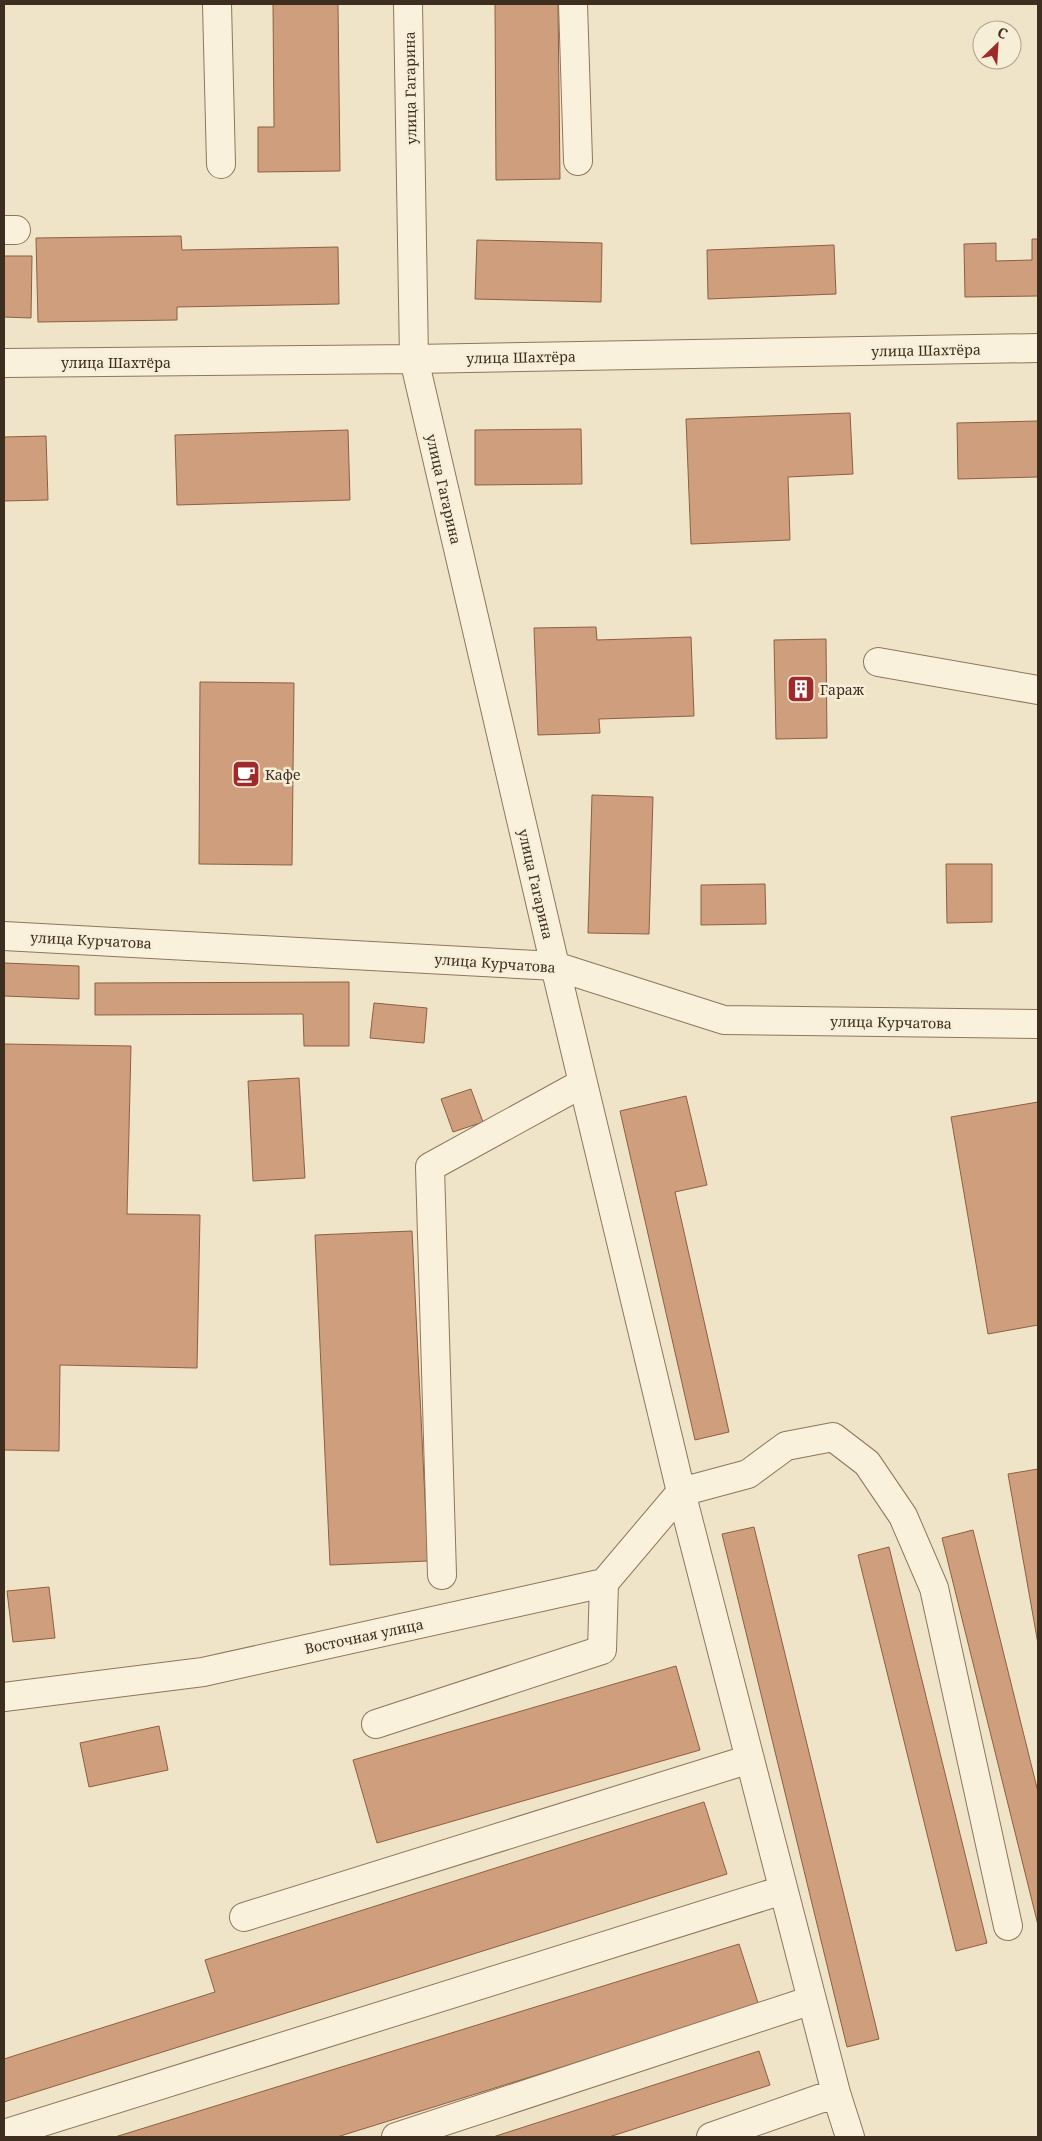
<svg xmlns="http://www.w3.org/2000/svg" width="1042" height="2141" font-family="'Noto Serif',serif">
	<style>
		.building { fill: #cf9f7d; stroke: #8d5f41 }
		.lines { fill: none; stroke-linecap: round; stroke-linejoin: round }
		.minor-casing { stroke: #8d765c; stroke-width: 30 }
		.minor { stroke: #faf1dc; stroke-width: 28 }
		.labels { text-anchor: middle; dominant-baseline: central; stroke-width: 5; stroke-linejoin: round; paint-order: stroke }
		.street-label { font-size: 14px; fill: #3d2e20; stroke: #f7eed8 }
		.poi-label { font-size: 14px; fill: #3d2e20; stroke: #f7eed8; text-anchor: start }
	</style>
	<rect width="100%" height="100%" fill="#f0e4c8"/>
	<path class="building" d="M273 4H338L340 171 258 172V127H274Z
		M495 4H558L560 179 496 180Z
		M181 236 182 250 338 247 339 304 177 307V320L38 322 36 238Z
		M1032 239H1038V296L965 297 964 244 996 243V261L1032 260Z
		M477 240 602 243 601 302 475 299Z
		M834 245 836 294 708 299 707 250Z
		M4 256H32L31 318 4 317Z
		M850 413 853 474 788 477 790 540 691 544 686 419Z
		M1038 421V477L958 479 957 423Z
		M581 429 582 484 475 485V430Z
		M348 430 350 500 177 505 175 435Z
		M46 436 48 500 4 501V437Z
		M596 627 597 640 691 637 694 716 599 719 600 733 538 735 534 628Z
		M826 639 827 738 776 739 774 640Z
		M200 682 294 683 292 865 199 864Z
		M592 795 653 797 649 934 588 933Z
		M946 864H992V922L947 923Z
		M765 884 766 924 701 925V885Z
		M4 963 79 966V999L4 996Z
		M349 982V1046H304L303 1014 95 1015V983Z
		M374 1003 427 1008 424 1043 370 1038Z
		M4 1044 131 1046 127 1214 200 1215 197 1368 60 1365 59 1451 4 1450Z
		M299 1078 305 1178 253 1181 248 1081Z
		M471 1089 483 1122 453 1132 441 1099Z
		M686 1096 707 1185 675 1192 729 1432 695 1440 620 1111Z
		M1038 1102V1325L988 1334 951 1117Z
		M412 1231 428 1561 330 1565 315 1235Z
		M1038 1469V1644L1008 1474Z
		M754 1527 879 2039 847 2047 722 1534Z
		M973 1530 1038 1792V1925L942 1538Z
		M889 1547 987 1943 956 1951 858 1555Z
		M49 1587 55 1638 13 1642 7 1591Z
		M676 1666 700 1750 377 1843 353 1760Z
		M159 1726 168 1770 89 1787 80 1743Z
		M704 1802 727 1874 4 2102V2059L215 1992 205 1960Z
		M739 1944 759 2006 337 2137H115Z
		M759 2051 770 2085 609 2137H493Z"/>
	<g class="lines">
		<defs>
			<path id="minor" d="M217 4 221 164
				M408 4 414 359 555 966 681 1492 836 2093 850 2137
				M573 4 578 161
				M4 230H16
				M4 363 414 359 1038 348
				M878 662 1038 690
				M4 936 555 966 724 1020 1038 1024
				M442 1575 430 1167 583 1083
				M4 1697 203 1672 604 1583 681 1492 748 1474 786 1446 833 1437 867 1463 903 1516 934 1588 1008 1926
				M376 1724 602 1650 604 1583
				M244 1917 750 1759
				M4 2134 783 1890
				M396 2137 812 2000
				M711 2137 836 2093"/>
		</defs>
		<use href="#minor" class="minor-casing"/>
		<use href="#minor" class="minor"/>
	</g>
	<defs>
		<symbol id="building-square" viewBox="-11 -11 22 22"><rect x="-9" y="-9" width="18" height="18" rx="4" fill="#9e2a2b" stroke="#f7eed8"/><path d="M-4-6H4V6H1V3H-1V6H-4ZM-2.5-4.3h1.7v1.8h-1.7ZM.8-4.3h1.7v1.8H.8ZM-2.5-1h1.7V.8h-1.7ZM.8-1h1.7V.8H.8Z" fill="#fff"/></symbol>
		<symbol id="cafe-square" viewBox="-11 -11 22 22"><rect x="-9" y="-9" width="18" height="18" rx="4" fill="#9e2a2b" stroke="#f7eed8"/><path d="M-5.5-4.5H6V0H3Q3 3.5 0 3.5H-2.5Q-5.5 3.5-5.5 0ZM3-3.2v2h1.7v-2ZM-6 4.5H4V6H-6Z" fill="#fff"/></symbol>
	</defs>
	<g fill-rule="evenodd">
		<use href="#building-square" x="785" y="673" width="32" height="32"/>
		<use href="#cafe-square" x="230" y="758" width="32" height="32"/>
	</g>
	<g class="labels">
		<g class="street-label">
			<text transform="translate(410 88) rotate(-91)">улица Гагарина</text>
			<text transform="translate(926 350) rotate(-1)">улица Шахтёра</text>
			<text transform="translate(521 357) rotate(-1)">улица Шахтёра</text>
			<text x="116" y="362">улица Шахтёра</text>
			<text transform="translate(444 489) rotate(77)">улица Гагарина</text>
			<text transform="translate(536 884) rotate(77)">улица Гагарина</text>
			<text transform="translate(91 940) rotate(3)">улица Курчатова</text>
			<text transform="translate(495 963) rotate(4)">улица Курчатова</text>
			<text transform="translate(891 1022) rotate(1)">улица Курчатова</text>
			<text transform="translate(364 1636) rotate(-12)">Восточная улица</text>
		</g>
		<g class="poi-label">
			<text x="820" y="689">Гараж</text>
			<text x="265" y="774">Кафе</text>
		</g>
	</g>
	<rect width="1042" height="2141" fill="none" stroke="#3d2e20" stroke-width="10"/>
	<g transform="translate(997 45) rotate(25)"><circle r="24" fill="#f7eed8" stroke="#ada18e"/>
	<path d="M0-4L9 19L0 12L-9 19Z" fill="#9e2a2b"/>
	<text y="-8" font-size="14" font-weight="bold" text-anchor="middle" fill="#3d2e20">С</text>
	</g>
</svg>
